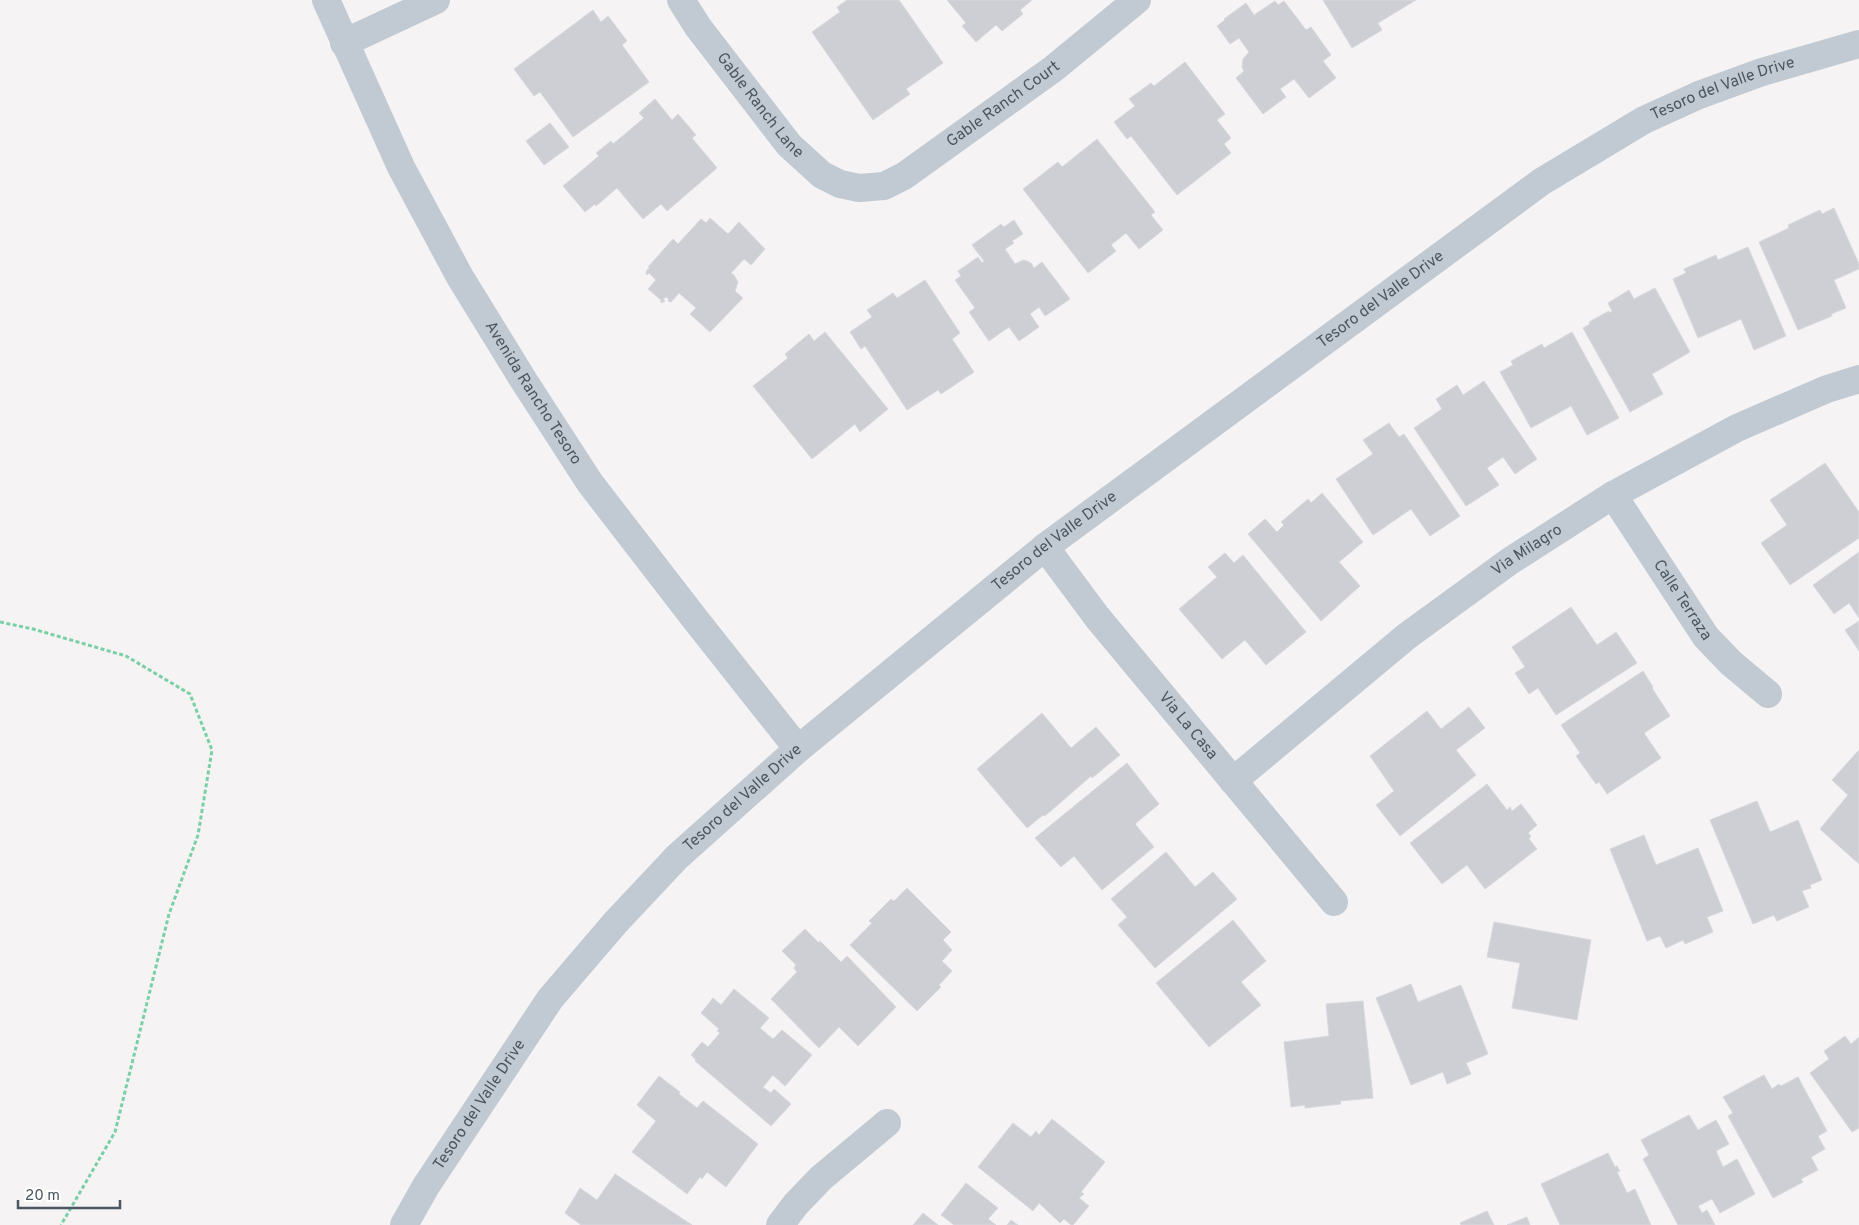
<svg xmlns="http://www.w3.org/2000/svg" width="1859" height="1225" font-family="Overpass,sans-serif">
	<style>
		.building { fill: #cdcfd5; stroke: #d7d9de }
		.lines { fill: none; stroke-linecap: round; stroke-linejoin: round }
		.path { stroke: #7ad0a6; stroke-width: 3; stroke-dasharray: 4 2.5; stroke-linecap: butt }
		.minor { stroke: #c1cad2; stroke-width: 28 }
		.tertiary { stroke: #c1cad2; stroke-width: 28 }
		.labels { text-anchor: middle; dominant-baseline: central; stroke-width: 4.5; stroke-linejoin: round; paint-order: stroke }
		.street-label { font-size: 16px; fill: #4a5661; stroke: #fff }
	</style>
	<rect width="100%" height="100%" fill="#f5f3f3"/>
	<path class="building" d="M847 0H899L943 63 906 89 910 94 873 120 812 32 840 12 837 7Z
		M947 0H1032L1020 10 1023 14 1002 31 996 25 976 42 962 26 966 23Z
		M1323 0H1416L1378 23 1382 30 1352 48Z
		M1275 1 1278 5 1284 1 1306 30 1311 27 1331 55 1323 61 1336 78 1309 98 1294 79 1280 89 1286 97 1263 114 1236 78 1244 71 1242 67 1243 59 1249 52 1239 38 1230 44 1217 26 1225 20 1224 19 1246 3 1254 15Z
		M593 10 601 22 608 16 627 41 622 45 649 82 573 137 540 92 534 96 514 69Z
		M1185 62 1225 114 1217 120 1231 138 1224 144 1231 153 1177 195 1131 136 1127 139 1114 122 1135 106 1129 99 1151 83 1154 86Z
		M655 99 672 120 678 114 696 135 692 138 717 168 667 211 661 204 643 219 617 188 596 206 595 204 585 212 563 186 599 156 596 153 611 141 613 144 644 118 639 113Z
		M550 123 569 147 544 165 526 141Z
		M1097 139 1155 212 1151 215 1163 230 1139 249 1126 233 1111 245 1116 251 1088 273 1023 189 1058 162 1062 167Z
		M1834 208 1859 264V269L1834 280 1846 308 1831 314 1832 316 1798 330 1759 242 1789 228 1788 225 1820 210 1822 214Z
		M710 218 728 234 739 222 765 249 751 265 744 259 731 273 734 275 738 282 735 291 743 298 710 332 690 314 696 308 679 293 671 302 668 301 669 299 666 297 663 299 665 301 661 303V300L648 289 656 280 649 273 647 275 646 274 647 270 650 268 648 267 673 239 678 244 701 219 706 223Z
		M1014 220 1023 234 1012 241 1014 243 1005 249 1015 264 1023 260 1027 261 1031 263 1034 268 1042 262 1070 299 1045 316 1039 307 1030 314 1039 327 1019 341 1009 327 989 341 969 312 975 308 955 280 961 276 958 271 978 257 982 263 984 261 972 245 1001 224 1004 227Z
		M1748 247 1786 336 1754 350 1741 319 1698 338 1673 279 1686 273 1684 269 1716 255 1718 260Z
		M925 280 960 333 952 339 974 372 941 394 938 390 907 410 865 346 861 349 850 332 872 317 867 310 893 293 897 298Z
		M1655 288 1690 352 1652 374 1663 394 1630 412 1583 328 1590 324 1589 322 1609 311 1610 313 1612 311 1608 303 1629 290 1634 299Z
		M825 332 888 409 860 432 855 424 812 459 753 386 788 358 785 354 809 334 814 341Z
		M1572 332 1619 418 1587 435 1571 406 1531 428 1500 372 1513 365 1511 361 1542 344 1544 348Z
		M1484 381 1537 459 1515 474 1503 457 1487 468 1499 485 1466 506 1414 428 1442 409 1436 399 1457 385 1463 395Z
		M1389 423 1399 437 1404 434 1460 516 1430 536 1411 509 1373 535 1336 479 1373 454 1363 440Z
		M1825 463 1859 512V538L1790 585 1761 543 1787 525 1770 500Z
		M1322 493 1363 542 1339 562 1360 586 1321 621 1248 534 1265 519 1277 532 1284 525 1281 522 1308 499 1311 503Z
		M1859 552V618L1849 603 1834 614 1813 585Z
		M1225 553 1234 563 1243 555 1306 632 1266 665 1245 640 1222 659 1179 609 1217 577 1208 567Z
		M1571 607 1597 645 1616 632 1637 663 1556 715 1538 688 1529 694 1515 673 1525 667 1512 647Z
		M1859 621V651L1845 630Z
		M1643 671 1653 687 1652 688 1670 716 1644 733 1661 758 1607 794 1599 782 1596 784 1576 756 1580 753 1561 725Z
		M1469 707 1485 728 1456 750 1476 775 1400 836 1376 805 1394 791 1370 756 1427 711 1441 729Z
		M1042 713 1071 748 1096 727 1120 755 1092 778 1091 776 1045 816 1043 815 1027 828 977 769Z
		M1858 751H1859V864L1820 829 1848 795 1832 780Z
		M1127 763 1159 804 1135 824 1154 847 1102 890 1074 856 1061 867 1035 838Z
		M1487 784 1507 810 1510 807 1512 811 1521 804 1537 825 1528 833 1531 836 1529 839 1537 849 1485 889 1467 865 1442 884 1410 843Z
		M1757 801 1770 832 1798 820 1822 880 1810 885 1811 888 1802 891 1809 907 1777 921 1774 915 1753 924 1710 820Z
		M1644 835 1656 865 1698 848 1723 911 1707 917 1713 932 1685 944 1683 940 1666 948 1660 936 1647 941 1610 849Z
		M1166 852 1195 887 1213 872 1237 899 1155 968 1118 925 1127 917 1111 899Z
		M907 888 951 932 943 940 952 950 942 961 952 971 939 985 941 987 917 1011 850 945 872 923 869 921 891 899 894 901Z
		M1233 920 1266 961 1241 982 1261 1005 1209 1047 1156 983Z
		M1494 922 1591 940 1577 1020 1512 1008 1520 963 1487 957Z
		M805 929 819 943 820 941 841 962 847 956 896 1007 858 1046 839 1027 819 1048 771 999 797 972 794 968 796 965 782 951Z
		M1411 984 1418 1002 1461 985 1488 1054 1466 1063 1471 1074 1447 1084 1443 1072 1411 1085 1376 998Z
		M734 989 769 1018 760 1028 773 1039 782 1030 812 1055 785 1086 773 1075 763 1087 771 1093 774 1089 791 1104 771 1126 695 1061 696 1060 691 1055 702 1042 708 1047 720 1033 717 1031 719 1029 701 1013 713 998 721 1005Z
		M1363 1001 1373 1098 1340 1101 1341 1104 1305 1108V1105L1291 1107 1284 1042 1329 1036 1326 1004Z
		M1845 1036 1851 1044 1859 1037V1128L1852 1132 1810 1073 1829 1059 1824 1051Z
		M1764 1075 1772 1089 1779 1084 1781 1086 1798 1077 1827 1131 1818 1136 1825 1149 1811 1157 1818 1170 1801 1179 1803 1182 1773 1198 1728 1116 1733 1113 1723 1097Z
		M659 1076 680 1092 679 1094 697 1108 703 1101 758 1144 726 1187 707 1172 702 1179 700 1177 687 1194 632 1152 656 1121 637 1105Z
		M1689 1115 1698 1130 1716 1120 1729 1144 1716 1151 1723 1167 1737 1159 1755 1194 1720 1213 1712 1199 1698 1206 1702 1213 1707 1210 1715 1225H1678L1643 1159 1649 1155 1641 1140Z
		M1052 1119 1105 1162 1081 1192 1084 1194 1079 1198 1089 1206 1073 1225H1071L1064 1219 1060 1223 1039 1203 1033 1211 978 1167 1013 1123 1031 1137 1036 1131 1039 1135Z
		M1608 1153 1615 1167 1617 1166 1620 1171 1617 1172 1627 1193 1635 1189 1651 1225H1560L1541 1184Z
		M615 1174 692 1225H581L565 1213 580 1188 597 1200Z
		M966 1183 998 1208 988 1219 996 1225H954L941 1215Z
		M1487 1211 1494 1225H1461L1460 1223Z
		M923 1213 938 1225H913Z
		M1527 1217 1530 1225H1507Z
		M1011 1220 1018 1225H1007Z"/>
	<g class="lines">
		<path class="path" d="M0 622 33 629 126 656 190 694 212 750 198 835 169 914 115 1132 61 1225"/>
		<g class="minor">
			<path id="s1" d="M681 0 698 27 789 145 822 175 840 184 859 188 884 186 904 176 1053 69 1137 0"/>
			<path d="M344 43 436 0"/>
			<path id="s2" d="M1613 495 1706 637 1731 663 1768 694"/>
			<path id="s3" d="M1045 547 1097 617 1334 902"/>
			<path id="s4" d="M1233 781 1407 636 1510 561 1613 495 1737 428 1827 389 1859 379"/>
			<path d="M780 1225 796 1204 821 1178 887 1123"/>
		</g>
		<g class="tertiary">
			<path id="s5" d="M326 0 401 167 460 277 524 381 590 483 695 619 798 749"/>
			<path id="s6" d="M404 1225 426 1186 550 999 615 923 677 857 798 749 1045 547 1541 182 1644 120 1699 95 1762 72 1859 44"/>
		</g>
	</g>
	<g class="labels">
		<g class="street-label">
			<text stroke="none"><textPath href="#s6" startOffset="1762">Tesoro del Valle Drive</textPath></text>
			<text stroke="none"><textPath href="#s1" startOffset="435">Gable Ranch Court</textPath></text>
			<text stroke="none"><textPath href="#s1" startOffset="132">Gable Ranch Lane</textPath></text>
			<text stroke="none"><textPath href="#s6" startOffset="1358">Tesoro del Valle Drive</textPath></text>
			<text stroke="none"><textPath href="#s5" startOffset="445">Avenida Rancho Tesoro</textPath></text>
			<text stroke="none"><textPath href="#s6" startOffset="952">Tesoro del Valle Drive</textPath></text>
			<text stroke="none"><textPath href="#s4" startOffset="374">Via Milagro</textPath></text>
			<text stroke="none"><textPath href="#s2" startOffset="126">Calle Terraza</textPath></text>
			<text stroke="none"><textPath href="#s3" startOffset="229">Via La Casa</textPath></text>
			<text stroke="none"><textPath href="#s6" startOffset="548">Tesoro del Valle Drive</textPath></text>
			<text stroke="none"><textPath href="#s6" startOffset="142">Tesoro del Valle Drive</textPath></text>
		</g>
	</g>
	<path d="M18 1200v8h102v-8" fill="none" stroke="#4a5661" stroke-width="2.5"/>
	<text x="25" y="1200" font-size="15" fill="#4a5661" stroke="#ffffff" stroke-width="4" paint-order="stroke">20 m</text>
</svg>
